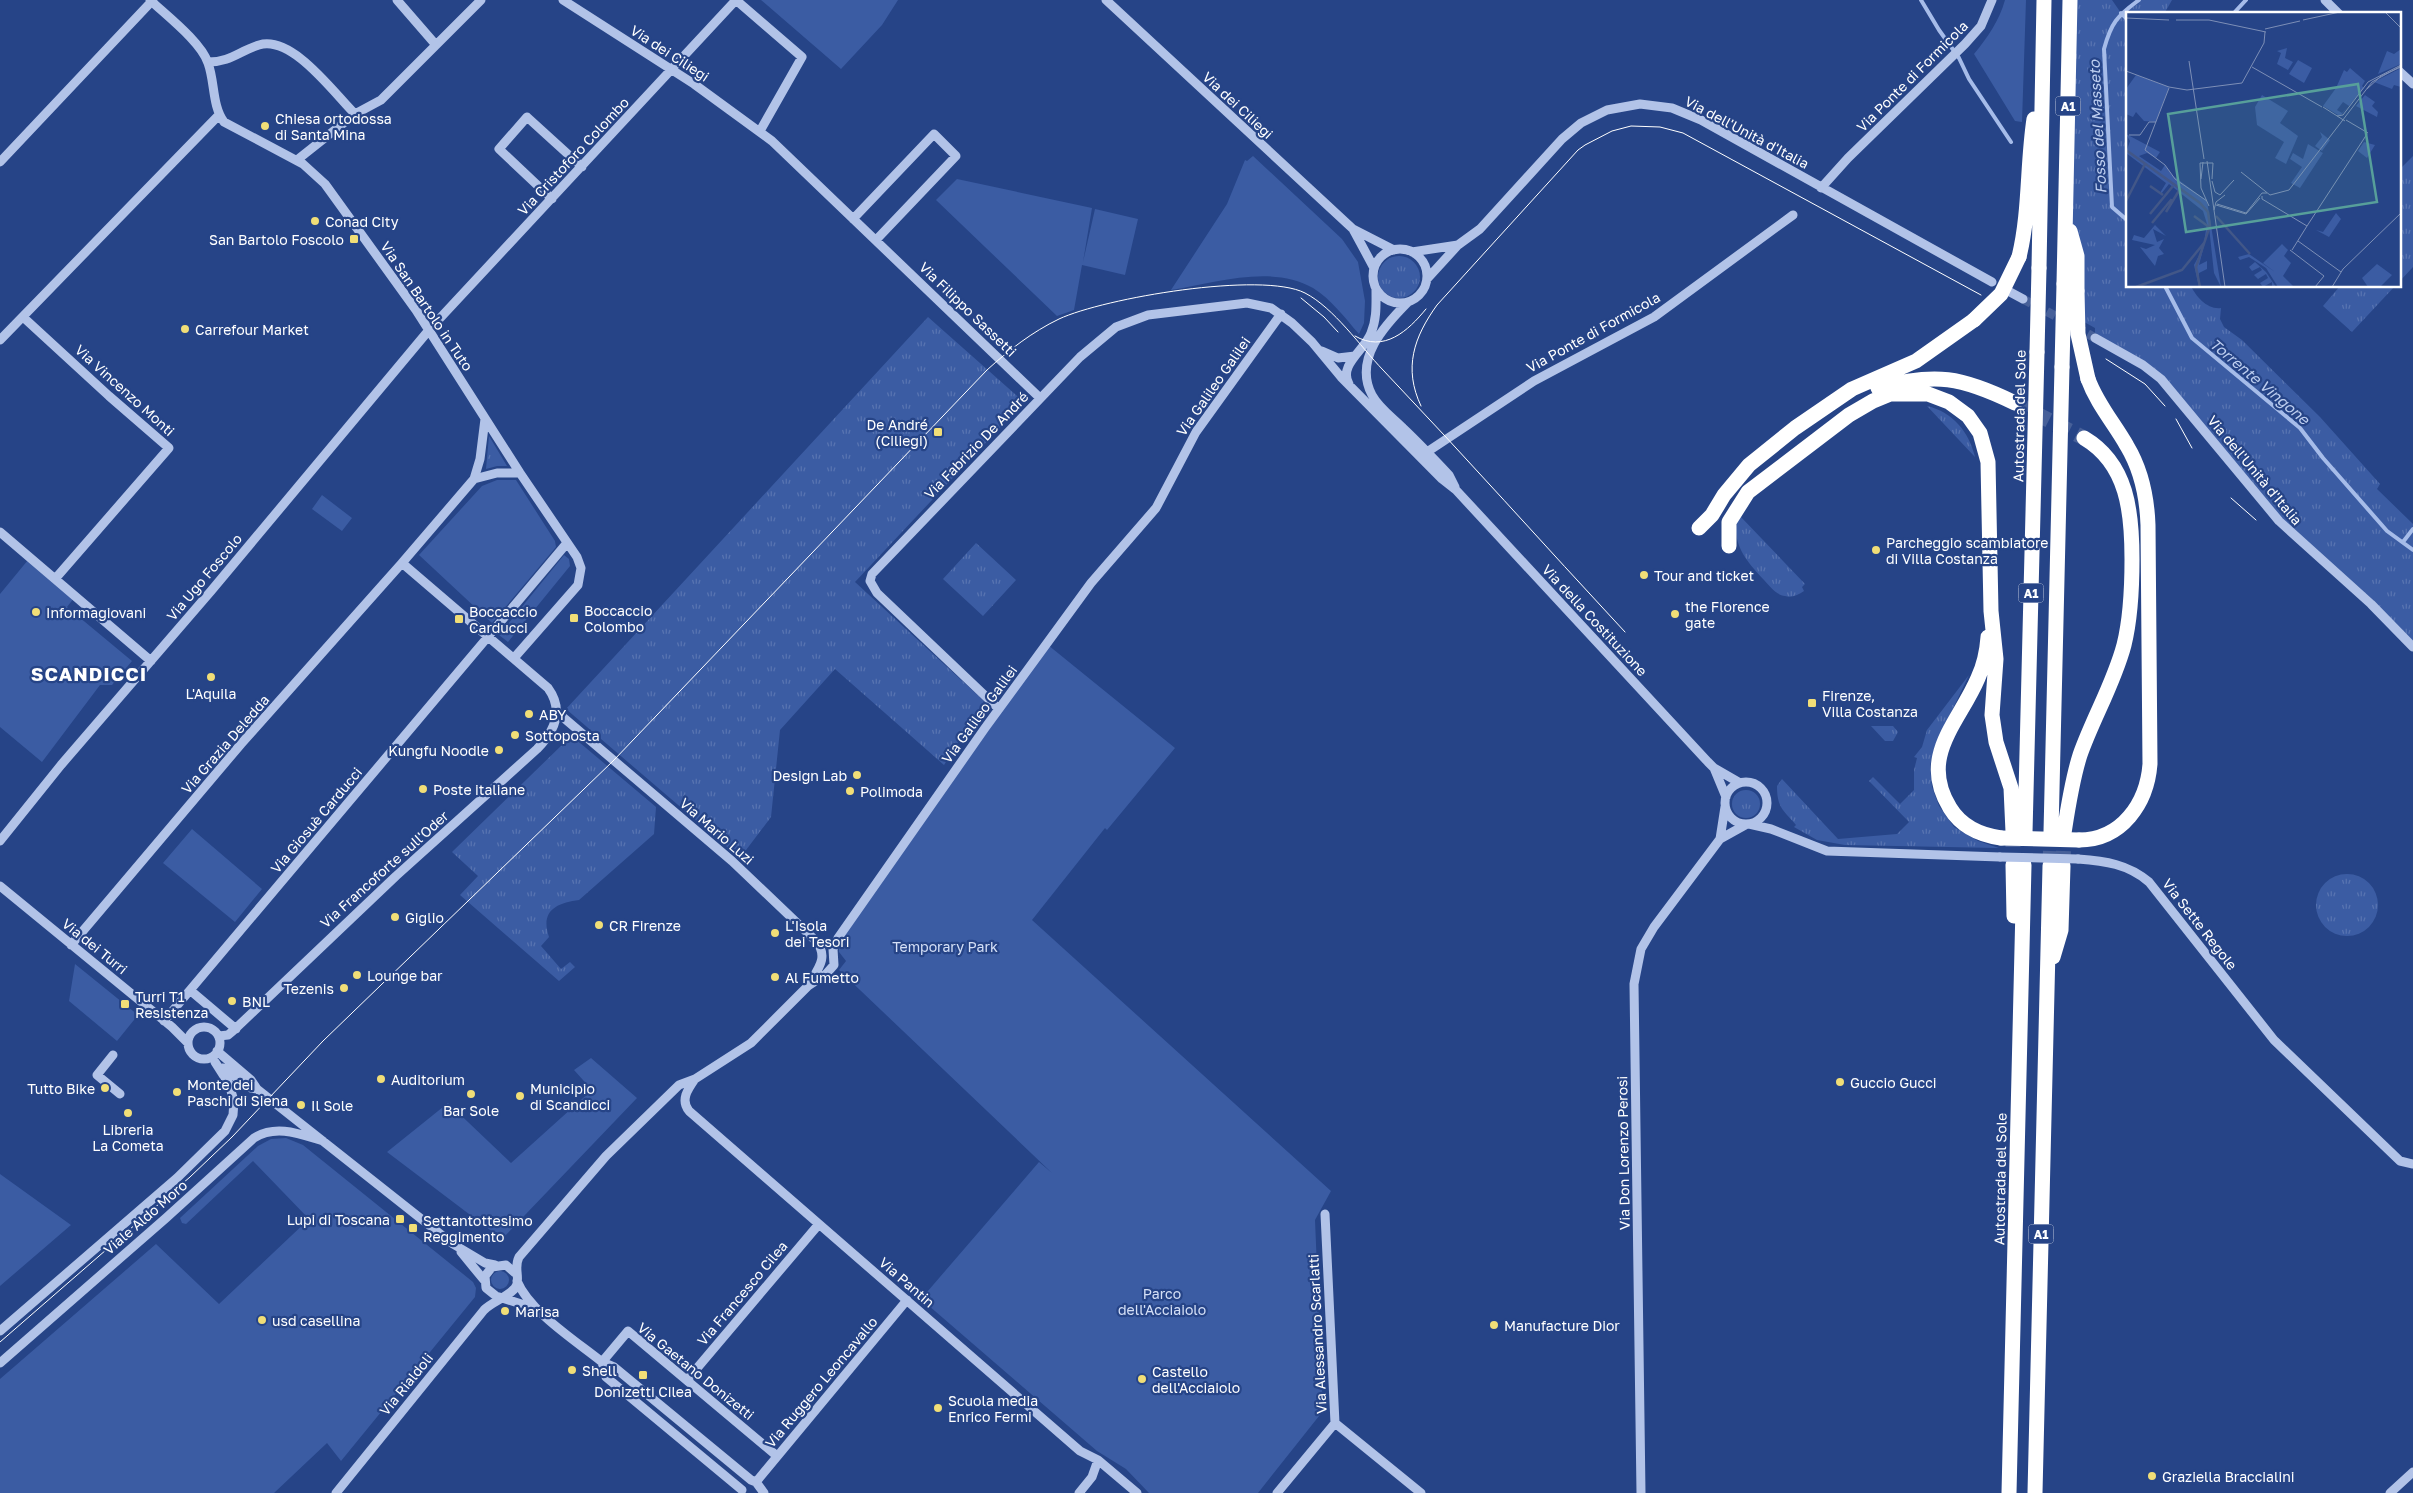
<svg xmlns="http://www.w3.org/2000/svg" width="2413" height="1493" font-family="'Golos Text',sans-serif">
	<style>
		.grass { fill: url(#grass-tufts) }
		.park { fill: #3b5ca3 }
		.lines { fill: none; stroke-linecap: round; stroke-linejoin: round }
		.stream { stroke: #a6bce9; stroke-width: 4 }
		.minor-tunnel { stroke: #476099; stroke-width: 9; stroke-dasharray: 9 4.5; stroke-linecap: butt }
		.highway-tunnel { stroke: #476099; stroke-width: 15; stroke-dasharray: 15 8; stroke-linecap: butt }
		.minor { stroke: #b2c3e8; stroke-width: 9 }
		.highway { stroke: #fff; stroke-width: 15 }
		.tram { stroke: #fff; stroke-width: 1 }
		.minor-bridge { stroke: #b2c3e8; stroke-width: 9 }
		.highway-bridge { stroke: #fff; stroke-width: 15 }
		.poi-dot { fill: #f1de77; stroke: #264487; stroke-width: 2 }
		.labels { text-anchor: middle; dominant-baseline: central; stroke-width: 4.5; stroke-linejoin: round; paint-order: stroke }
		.shield { fill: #264487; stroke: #bec7db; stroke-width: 1 }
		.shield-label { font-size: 12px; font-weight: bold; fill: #fff }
		.street-label { font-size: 14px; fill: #fff; stroke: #264487 }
		.poi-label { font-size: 14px; fill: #fff; stroke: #264487; text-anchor: start }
		.park-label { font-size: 14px; fill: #d5e0f7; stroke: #264487 }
		.water-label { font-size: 15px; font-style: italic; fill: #bdcef0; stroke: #264487 }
		.district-label { font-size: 19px; font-weight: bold; letter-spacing: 1px; fill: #fff; stroke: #264487 }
		.inset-river { fill: none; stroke: #425788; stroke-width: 2.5 }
		.inset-road { fill: none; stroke: #7d8fb7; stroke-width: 1 }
		.view { fill: #579f9a; fill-opacity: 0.15; stroke: #579f9a; stroke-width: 2.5 }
		.inset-edge { fill: none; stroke: #fff; stroke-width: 2.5 }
	</style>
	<defs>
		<pattern id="grass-tufts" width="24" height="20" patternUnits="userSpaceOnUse" patternTransform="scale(1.25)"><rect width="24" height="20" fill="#3b5ca3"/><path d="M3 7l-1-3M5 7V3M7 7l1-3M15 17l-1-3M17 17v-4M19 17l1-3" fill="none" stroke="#5874b1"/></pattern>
	</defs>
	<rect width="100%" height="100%" fill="#264487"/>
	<path class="grass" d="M2070 0H2112L2121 13 2138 4 2141 0H2172L2164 14H2127V286H2191C2196 297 2208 310 2221 308L2220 319 2224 327 2242 340 2320 417 2380 484 2377 489 2413 524V647L2290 533 2161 379 2095 338V328L2077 318 2065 213Z
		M2413 156V267L2399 282V170Z
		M1378 277a21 21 0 1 1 42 0a21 21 0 1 1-42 0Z
		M2340 286H2395L2352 332 2323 306Z
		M928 317 1024 402 855 582 984 701 944 765 835 669 780 730 771 817 740 858 566 709Z
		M1927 406C1953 412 1969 432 1975 457Z
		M489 436 507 466H497L486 469Z
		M1739 515 1805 584 1802 587 1804 591C1798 595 1792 598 1785 596 1776 595 1770 586 1764 580 1747 562 1729 542 1739 515Z
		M976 543 1016 580 983 616 943 579Z
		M1969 675 1934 748 1930 766 1932 787 1939 806 1954 827 1978 841 1999 848 1845 845 1817 840 1794 827 1796 825C1784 810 1777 809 1777 786L1782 779 1838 839 1897 834 1909 822 1869 781 1873 777 1900 804 1914 790V770L1917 758 1914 757 1922 747 1927 730Z
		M1871 726H1893L1898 732 1893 741H1885Z
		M573 737 656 807 654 834 579 900C556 903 540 911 549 937L541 946 561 969 570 962 575 967 559 981 460 895 478 876 452 852 564 743Z
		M1732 804a14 14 0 1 1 28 0a14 14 0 1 1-28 0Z
		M2316 905a31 31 0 1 1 62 0a31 31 0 1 1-62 0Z
		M491 1280a9 9 0 1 1 18 0a9 9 0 1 1-18 0Z"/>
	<path class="park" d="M761 0H898L882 25 841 69Z
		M2005 0H2026L2022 122 2015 121 1974 54C1988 37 1999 21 2005 0Z
		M1253 156 1342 239 1358 262 1365 301 1364 323 1359 334C1345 318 1331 299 1313 288 1272 264 1214 283 1171 290L1227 204 1245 160 1247 161Z
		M957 179 1092 208 1083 262 1095 209 1138 219 1125 275 1082 265 1074 310 1057 316 936 200Z
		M497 480H516L555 541 556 547 492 623 419 555 482 486Z
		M322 495 352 518 342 531 312 509Z
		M564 555 569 559 570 566 508 642 499 635Z
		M28 560 74 598 67 607 132 661 112 685H100L42 762 0 727V594Z
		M1048 645 1175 748 1107 830 1105 828 1032 920 1331 1191 1315 1220 1323 1411 1258 1493H1149L1126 1469 1097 1451 921 1299 1039 1162 1052 1173 839 970 846 961 839 952V943Z
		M192 829 262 889 235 922 163 863Z
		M75 964 138 1015 117 1041 69 1001Z
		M591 1058 637 1098 502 1239 387 1152 448 1103 511 1163 592 1090 574 1070Z
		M286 1138 303 1145 473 1282 476 1288 475 1297 341 1461 327 1443 274 1493H0V1379L156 1244 219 1304 309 1219 253 1161 186 1224 182 1223 180 1218 258 1146 271 1139Z
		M0 1174 71 1225 0 1286Z"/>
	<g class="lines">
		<path class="stream" d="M1921 0 1939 30 1959 58 1969 79 2011 142
			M2121 13 2127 19
			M2233 14 2246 0
			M2127 220 2112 207 2104 49C2111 23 2117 16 2139 0
			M2165 286 2192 338 2300 428 2323 458 2387 531 2413 550
			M2403 542 2413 529"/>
		<path class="minor-tunnel" d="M2023 299 2065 321
			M2076 327 2095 338"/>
		<path class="highway-tunnel" d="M2015 403 2084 438
			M2013 832V865
			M2050 866 2051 832
			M2063 866 2064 833"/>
		<path class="minor" d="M150 0C167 16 201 42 208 63 215 82 212 106 224 122L303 164 325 184 416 310 520 473 577 557 581 568 578 585 514 658
			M397 0 436 45
			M563 0 694 84 772 141 1040 398
			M736 0 802 57 760 131
			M1106 0 1353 229 1394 250
			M2325 0 2339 14
			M208 62C231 62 239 51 259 45 292 35 333 92 355 114
			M2399 71 2413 84
			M297 160 355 114 381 100 481 0
			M0 162 153 0
			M1821 188 1848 158 1965 44 1981 26 1992 0
			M552 199 499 149 527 117 582 167
			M853 219 934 134 956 156 876 240
			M1353 229 1374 268
			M1373 276a27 27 0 1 1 54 0a27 27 0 1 1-54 0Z
			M1412 252 1458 245
			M1427 279 1458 245 1480 229 1562 139 1581 123 1607 110 1640 104 1672 108 1701 120 1992 282
			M2010 292 2023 299
			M1408 302C1385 325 1353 359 1372 395 1379 408 1393 418 1403 428 1419 443 1434 459 1449 475L1455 487
			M23 317 109 396 169 448 55 579
			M2095 338 2143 365 2161 379 2279 521 2371 604 2413 647
			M0 340 219 115
			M1322 351 1338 358 1355 356
			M1349 384C1338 365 1365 350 1371 333 1377 319 1376 304 1376 289
			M1427 452 1534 381 1654 317 1793 215
			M474 479 497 473H520
			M0 532 151 661
			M999 709 877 593 870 581 872 574 1080 357 1116 327 1148 315 1247 303 1271 308 1292 323 1312 342 1341 377 1442 479 1456 490 1708 762 1714 768 1740 783
			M558 713 732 861 816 941C829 957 818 969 809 984
			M1714 768 1726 797
			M1725 803a21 21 0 1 1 42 0a21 21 0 1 1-42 0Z
			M1749 824 1771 829 1827 851 2000 857
			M1720 839 1725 807
			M0 841 61 765 211 591 429 330 736 0
			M2078 859C2105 861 2128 864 2149 882L2274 1040 2400 1161 2413 1164
			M0 886 172 1027 188 1043
			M71 945 241 744 402 563
			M191 991 236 1029
			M164 1021 567 543
			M188 1043a16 16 0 1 1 32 0a16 16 0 1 1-32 0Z
			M219 1036 228 1035 234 1030 396 876 537 749C555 731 564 710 548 688L402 563 474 479 480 459 485 419
			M217 1051 251 1080 257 1089 453 1244 485 1263 495 1265
			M113 1055 97 1075 120 1094
			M223 1068 251 1088 257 1089
			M695 1079C688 1089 680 1100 689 1111L1080 1451 1098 1460 1137 1493
			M461 1252 484 1280
			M515 1273 506 1265 492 1267 485 1276 486 1288 496 1296 537 1309
			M517 1281C530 1312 576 1341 602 1362L614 1367 751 1480 756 1482 764 1493
			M0 1331 177 1178 225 1131 233 1115 234 1101 229 1084 215 1062
			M602 1362 628 1331 777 1456
			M602 1362 606 1377 742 1490
			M0 1363 166 1218 254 1138C276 1124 300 1134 323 1141
			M687 1380 819 1224
			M1335 1423 1421 1493
			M756 1482 907 1300
			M336 1493 484 1310C493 1301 515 1294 517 1284 519 1274 514 1267 519 1257L606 1156 679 1085 695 1079 751 1043 808 986 826 974 834 965 833 949 838 938 985 728 1091 583 1156 508 1196 432 1281 314
			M1079 1493 1092 1477 1098 1460
			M1277 1493 1335 1423 1325 1214
			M1641 1493 1634 984 1641 949 1654 927 1720 839 1747 824
			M2390 1493 2413 1472"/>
		<path class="highway" d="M2070 231 2077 256V291
			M2019 257C2030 212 2027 165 2034 119
			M2039 268 2044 0
			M2064 284 2070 0
			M1878 388C1935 372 1962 377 2015 403
			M1699 528 1712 515 1724 495 1749 465 1795 428 1852 389 1916 361 1974 320
			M1729 546V522L1748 492 1849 415 1873 401 1890 394H1928L1949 402 1968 416 1980 433 1988 462 1991 611 1996 659 1992 715 1996 742 2011 788 2013 832
			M1988 637C1987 651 1984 665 1978 678 1959 723 1918 756 1950 808 1961 826 1980 835 2001 838
			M2051 832 2062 367
			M2025 833 2037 352
			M2064 833C2068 807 2072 780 2080 755 2093 718 2114 683 2124 645 2131 617 2132 588 2132 559 2132 513 2128 464 2084 438
			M2079 840C2122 840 2147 803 2150 764L2148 525C2147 497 2142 471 2127 446 2114 423 2097 404 2088 379
			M2013 865 2014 916
			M2053 957 2061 930 2063 866
			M2009 1493 2024 865
			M2035 1493 2050 866"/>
		<path class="tram" d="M1301 298 1324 317 1338 332
			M1355 336C1384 353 1408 331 1426 309
			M2106 359 2145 384 2165 406
			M1421 406C1403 368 1414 337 1437 305L1578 150 1585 145 1612 131 1631 126 1660 127 1683 133 1981 295
			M2176 419 2192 448
			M2231 498 2256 520
			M0 1342 190 1177 232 1137 323 1041 613 761 987 370C1009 350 1032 332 1059 319 1104 298 1262 271 1305 293 1334 308 1360 346 1383 370 1465 456 1544 545 1625 632"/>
		<path class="minor-bridge" d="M2000 857 2078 859"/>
		<path class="highway-bridge" d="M2077 291 2078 334 2088 379
			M1974 320 2001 294 2019 257
			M2037 352 2039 268
			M2062 367 2064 284
			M2001 838 2079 840"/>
	</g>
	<g class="poi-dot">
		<circle cx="265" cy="126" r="5"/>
		<circle cx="315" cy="221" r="5"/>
		<rect x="349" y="234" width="10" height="10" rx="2.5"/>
		<circle cx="185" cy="329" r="5"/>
		<rect x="933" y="427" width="10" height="10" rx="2.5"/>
		<circle cx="1876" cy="550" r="5"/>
		<circle cx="1644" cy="575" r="5"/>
		<circle cx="36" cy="612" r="5"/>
		<circle cx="1675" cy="614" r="5"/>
		<rect x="569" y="613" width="10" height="10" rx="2.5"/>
		<rect x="454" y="614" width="10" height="10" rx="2.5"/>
		<circle cx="211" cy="677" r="5"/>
		<rect x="1807" y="698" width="10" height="10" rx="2.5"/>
		<circle cx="529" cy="714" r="5"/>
		<circle cx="515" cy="735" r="5"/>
		<circle cx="499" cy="750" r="5"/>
		<circle cx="857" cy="775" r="5"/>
		<circle cx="423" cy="789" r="5"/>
		<circle cx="850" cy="791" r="5"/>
		<circle cx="395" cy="917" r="5"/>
		<circle cx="599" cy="925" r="5"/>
		<circle cx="775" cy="933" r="5"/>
		<circle cx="357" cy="975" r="5"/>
		<circle cx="775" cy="977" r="5"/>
		<circle cx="344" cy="988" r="5"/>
		<circle cx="232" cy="1001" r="5"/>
		<rect x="120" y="999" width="10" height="10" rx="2.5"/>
		<circle cx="381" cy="1079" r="5"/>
		<circle cx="1840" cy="1082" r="5"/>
		<circle cx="105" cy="1088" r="5"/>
		<circle cx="177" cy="1092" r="5"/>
		<circle cx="471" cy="1094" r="5"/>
		<circle cx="520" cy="1096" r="5"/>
		<circle cx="301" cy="1105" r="5"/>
		<circle cx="128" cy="1113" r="5"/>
		<rect x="395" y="1214" width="10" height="10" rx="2.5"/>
		<rect x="408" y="1223" width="10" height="10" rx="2.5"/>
		<circle cx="505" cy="1311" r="5"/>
		<circle cx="262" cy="1320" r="5"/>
		<circle cx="1494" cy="1325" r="5"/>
		<circle cx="572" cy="1370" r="5"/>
		<rect x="638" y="1370" width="10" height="10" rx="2.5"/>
		<circle cx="1142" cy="1379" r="5"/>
		<circle cx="938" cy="1408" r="5"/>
		<circle cx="2152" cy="1476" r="5"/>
	</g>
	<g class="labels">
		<g class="shield">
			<rect x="2055.5" y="96.5" width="25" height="19" rx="4"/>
			<rect x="2018.5" y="583.5" width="25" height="19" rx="4"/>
			<rect x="2028.5" y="1224.5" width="25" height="19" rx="4"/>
		</g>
		<g class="shield-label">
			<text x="2068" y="106">A1</text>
			<text x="2031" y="593">A1</text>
			<text x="2041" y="1234">A1</text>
		</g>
		<g class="street-label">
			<text transform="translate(670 53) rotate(33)">Via dei Ciliegi</text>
			<text transform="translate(1912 76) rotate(-45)">Via Ponte di Formicola</text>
			<text transform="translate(1238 105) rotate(43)">Via dei Ciliegi</text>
			<text transform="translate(1747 132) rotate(28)">Via dell'Unità d'Italia</text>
			<text transform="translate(573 156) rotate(-47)">Via Cristoforo Colombo</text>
			<text transform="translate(427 306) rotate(56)">Via San Bartolo in Tuto</text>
			<text transform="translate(968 309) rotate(44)">Via Filippo Sassetti</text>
			<text transform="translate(1593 332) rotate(-29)">Via Ponte di Formicola</text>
			<text transform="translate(1213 386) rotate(-55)">Via Galileo Galilei</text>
			<text transform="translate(125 390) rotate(42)">Via Vincenzo Monti</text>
			<text transform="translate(2019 416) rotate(-89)">Autostrada del Sole</text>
			<text transform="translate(976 445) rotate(-46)">Via Fabrizio De André</text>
			<text transform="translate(2255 470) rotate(50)">Via dell'Unità d'Italia</text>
			<text transform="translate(204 577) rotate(-50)">Via Ugo Foscolo</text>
			<text transform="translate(1595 620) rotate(47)">Via della Costituzione</text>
			<text transform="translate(979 714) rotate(-54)">Via Galileo Galilei</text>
			<text transform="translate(225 744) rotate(-49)">Via Grazia Deledda</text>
			<text transform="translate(316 820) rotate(-50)">Via Giosuè Carducci</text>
			<text transform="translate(717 831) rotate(41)">Via Mario Luzi</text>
			<text transform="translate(384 869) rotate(-42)">Via Francoforte sull'Oder</text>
			<text transform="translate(2200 924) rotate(52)">Via Sette Regole</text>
			<text transform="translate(95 946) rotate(39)">Via dei Turri</text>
			<text transform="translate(1623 1153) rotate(-91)">Via Don Lorenzo Perosi</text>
			<text transform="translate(2000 1179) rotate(-89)">Autostrada del Sole</text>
			<text transform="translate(145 1217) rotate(-41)">Viale Aldo Moro</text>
			<text transform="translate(907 1282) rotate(41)">Via Pantin</text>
			<text transform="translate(742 1293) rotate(-50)">Via Francesco Cilea</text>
			<text transform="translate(1317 1334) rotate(-93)">Via Alessandro Scarlatti</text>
			<text transform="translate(696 1371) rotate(39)">Via Gaetano Donizetti</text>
			<text transform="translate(821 1382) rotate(-50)">Via Ruggero Leoncavallo</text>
			<text transform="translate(406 1384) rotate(-51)">Via Rialdoli</text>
		</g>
		<g class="poi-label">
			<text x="275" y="118">Chiesa ortodossa<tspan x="275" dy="16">di Santa Mina</tspan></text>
			<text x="325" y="221">Conad City</text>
			<text x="344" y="239" text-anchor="end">San Bartolo Foscolo</text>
			<text x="195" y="329">Carrefour Market</text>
			<text x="928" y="424" text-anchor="end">De André<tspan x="928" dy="16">(Ciliegi)</tspan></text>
			<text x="1886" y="542">Parcheggio scambiatore<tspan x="1886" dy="16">di Villa Costanza</tspan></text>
			<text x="1654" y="575">Tour and ticket</text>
			<text x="1685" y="606">the Florence<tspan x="1685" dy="16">gate</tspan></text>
			<text x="584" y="610">Boccaccio<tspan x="584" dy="16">Colombo</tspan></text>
			<text x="469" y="611">Boccaccio<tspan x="469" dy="16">Carducci</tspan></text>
			<text x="46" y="612">Informagiovani</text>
			<text x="211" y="693" text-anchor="middle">L'Aquila</text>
			<text x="1822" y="695">Firenze,<tspan x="1822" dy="16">Villa Costanza</tspan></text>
			<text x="539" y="714">ABY</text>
			<text x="525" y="735">Sottoposta</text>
			<text x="489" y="750" text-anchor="end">Kungfu Noodle</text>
			<text x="847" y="775" text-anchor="end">Design Lab</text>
			<text x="433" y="789">Poste italiane</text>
			<text x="860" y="791">Polimoda</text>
			<text x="405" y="917">Giglio</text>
			<text x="609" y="925">CR Firenze</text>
			<text x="785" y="925">L'Isola<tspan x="785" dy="16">dei Tesori</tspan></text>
			<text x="367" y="975">Lounge bar</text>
			<text x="785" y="977">Al Fumetto</text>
			<text x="334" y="988" text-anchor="end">Tezenis</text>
			<text x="135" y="996">Turri T1<tspan x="135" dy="16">Resistenza</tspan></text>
			<text x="242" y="1001">BNL</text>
			<text x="391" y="1079">Auditorium</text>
			<text x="1850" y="1082">Guccio Gucci</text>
			<text x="187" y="1084">Monte dei<tspan x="187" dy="16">Paschi di Siena</tspan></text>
			<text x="95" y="1088" text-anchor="end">Tutto Bike</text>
			<text x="530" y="1088">Municipio<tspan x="530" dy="16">di Scandicci</tspan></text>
			<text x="311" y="1105">Il Sole</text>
			<text x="471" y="1110" text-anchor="middle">Bar Sole</text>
			<text x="128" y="1129" text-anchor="middle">Libreria<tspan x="128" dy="16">La Cometa</tspan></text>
			<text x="390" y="1219" text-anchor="end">Lupi di Toscana</text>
			<text x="423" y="1220">Settantottesimo<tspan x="423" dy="16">Reggimento</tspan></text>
			<text x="515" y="1311">Marisa</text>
			<text x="272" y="1320">usd casellina</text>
			<text x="1504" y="1325">Manufacture Dior</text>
			<text x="582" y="1370">Shell</text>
			<text x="1152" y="1371">Castello<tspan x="1152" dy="16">dell'Acciaiolo</tspan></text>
			<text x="643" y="1391" text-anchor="middle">Donizetti Cilea</text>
			<text x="948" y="1400">Scuola media<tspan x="948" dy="16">Enrico Fermi</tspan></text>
			<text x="2162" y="1476">Graziella Braccialini</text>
		</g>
		<g class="park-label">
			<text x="945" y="946">Temporary Park</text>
			<text x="1162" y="1293">Parco<tspan x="1162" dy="16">dell'Acciaiolo</tspan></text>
		</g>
		<g class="water-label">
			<text transform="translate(2097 127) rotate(-93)">Fosso del Masseto</text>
			<text transform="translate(2260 381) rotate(40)">Torrente Vingone</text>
		</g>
		<g class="district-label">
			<text x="89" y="673">SCANDICCI</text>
		</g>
	</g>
	<g transform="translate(2126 12)">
		<rect width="275" height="275" fill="#264487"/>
		<path d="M275 37V52L252 62 261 39 268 42ZM172 48 186 56 178 71 163 62ZM275 56V75L268 73 266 77 248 70ZM10 63 43 75 30 110 18 109 10 100 7 105 0 102V77ZM194 120 204 128 196 139 189 134 196 125ZM0 122 34 140 30 146 21 141 13 144 35 159 39 153 46 163 81 189 95 275 88 261 83 215 73 253 81 249V257L73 261V275L68 253 77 236 81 212 77 199 43 172 35 182 34 181 40 171 0 141 4 129ZM182 132 197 141 174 176 165 171 176 155 164 147 167 141 177 147ZM251 252 266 263 254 275H242L236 266Z" fill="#3b5ca3"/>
		<path d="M29 213 40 224 27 217 31 230 38 227 33 236 38 242 32 244 29 254 14 235 20 237 29 233 6 228 8 223 18 226Z" fill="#3b5ca3"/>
		<path d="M161 36 159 46 167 50 162 58 151 52 155 41 151 39ZM224 56 239 69 236 74 238 76 223 94 217 90 211 98 216 101 221 96 215 103H212L197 94 210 76 218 58 221 60ZM136 83 162 99 154 111 172 124 160 152 149 146 158 130 131 113 129 95ZM239 83 249 90 246 94 252 100 251 105 230 94ZM238 130 249 133 241 146 232 139ZM210 201 215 207 203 225 190 218 197 220ZM156 232 162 238 158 244 165 251 157 264 168 275H152L140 256 123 245 114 248 112 245 123 242 149 260 137 251ZM129 250 140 260 150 275H146V270L137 275 134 271 142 266 140 262 132 267 128 263 136 258 134 255 126 259 123 255Z" fill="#3b5ca3"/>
		<path class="inset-river" d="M0 138 74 191 82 200 84 214 70 255 74 275M24 174 37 183M0 189 19 152M40 200 54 177M24 202 47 174M68 204 83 215M90 204 124 242M26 211 45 188 47 189M10 275 56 258 78 231"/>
		<path class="inset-road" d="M259 0 275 16M0 6 43 8M50 8H83L140 20M177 8 214 0M139 17 174 9M63 49 78 147M126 55 196 95M0 59 43 75 61 78 116 71 138 31 139 20M43 76 19 138 39 153 49 167 81 189M241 77 255 64 275 55M197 95 219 109M211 104 217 103 242 70 275 53M220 108 242 121M3 123H14L23 110H30M81 149 99 275M115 160 144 183 163 178 246 70 275 54M75 167 77 150M86 169 89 180 94 183 108 168M136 184V187L181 214M91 192 120 201 136 181H141M90 193 120 202 134 186M83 194 75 176 74 151H87L86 167M88 198 90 190 99 183M181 214 241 122M172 229 215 260M164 238 198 264 189 275M166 238 181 214M206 275 217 257 275 201"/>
		<path class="view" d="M232 72 251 190 60 220 42 102Z"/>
		<rect width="275" height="275" class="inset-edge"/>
	</g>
</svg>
